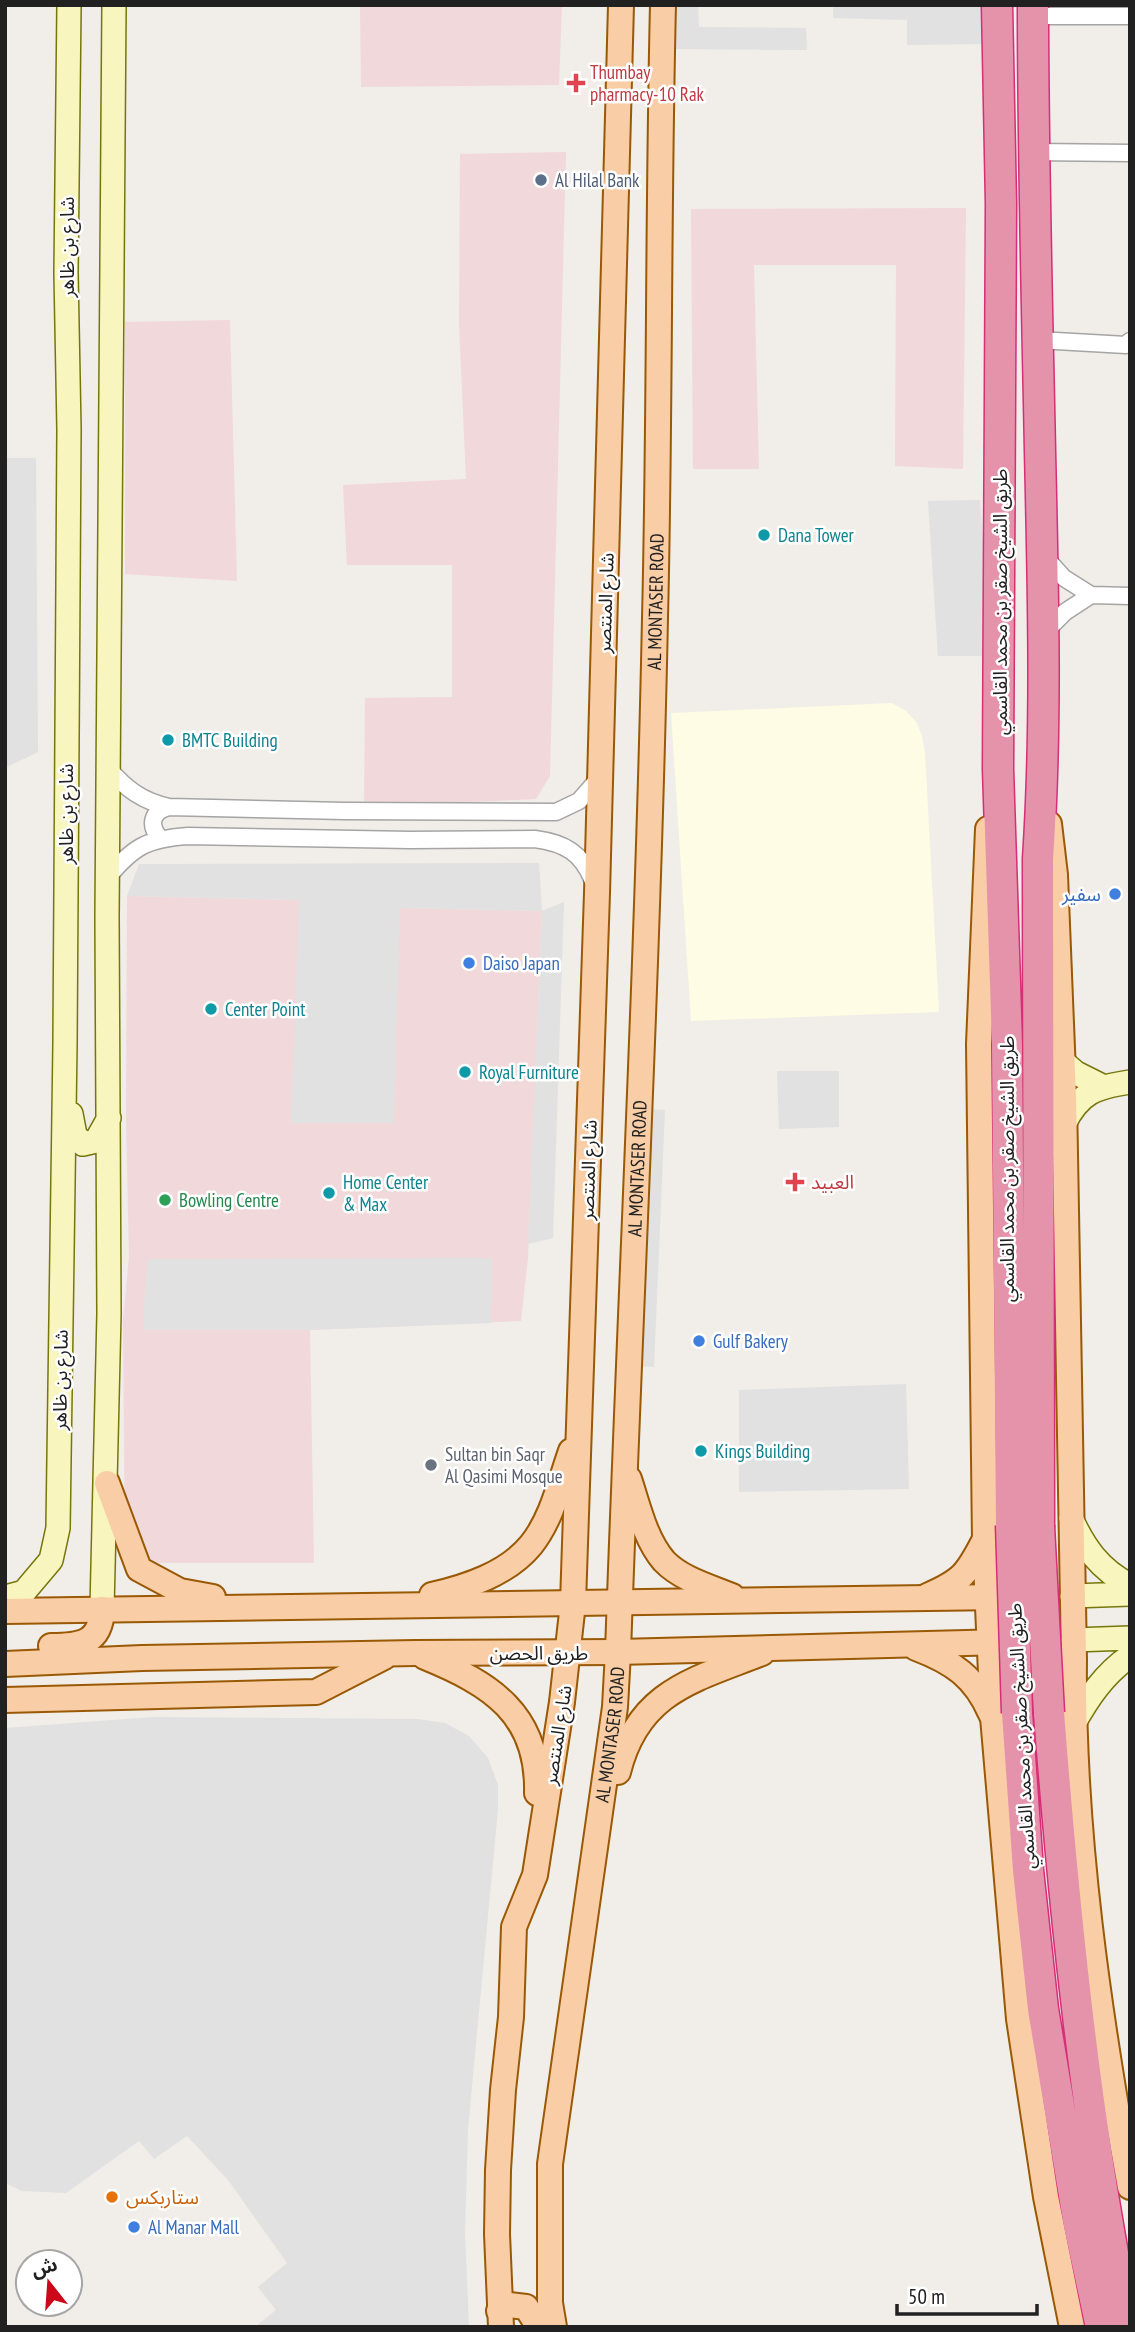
<svg xmlns="http://www.w3.org/2000/svg" width="1135" height="2332" font-family="'PT Sans Narrow','Noto Sans Arabic',sans-serif">
	<style>
		.commercial { fill: #f1d8da }
		.education { fill: #fefce4 }
		.parking { fill: #e1e1e1 }
		.lines { fill: none; stroke-linecap: round; stroke-linejoin: round }
		.street-casing { stroke: #a5a5a5; stroke-width: 19 }
		.secondary-casing { stroke: #767709; stroke-width: 26 }
		.primary-casing { stroke: #995905; stroke-width: 28 }
		.highway-casing { stroke: #d62e78; stroke-width: 33 }
		.street { stroke: #fff; stroke-width: 16 }
		.secondary { stroke: #f8f5bf; stroke-width: 23 }
		.primary { stroke: #f9cda5; stroke-width: 24 }
		.highway { stroke: #e593aa; stroke-width: 30 }
		.highway-bridge-casing { stroke: #d62e78; stroke-width: 33; stroke-linecap: butt }
		.highway-bridge { stroke: #e593aa; stroke-width: 30 }
		.health-dot { fill: #e0444e; stroke: #fff; stroke-width: 2.5 }
		.service-dot { fill: #5c6f8a; stroke: #fff; stroke-width: 2.5 }
		.culture-dot { fill: #0f9aa8; stroke: #fff; stroke-width: 2.5 }
		.shop-dot { fill: #3f7fe0; stroke: #fff; stroke-width: 2.5 }
		.leisure-dot { fill: #2e9e5b; stroke: #fff; stroke-width: 2.5 }
		.worship-dot { fill: #6b7280; stroke: #fff; stroke-width: 2.5 }
		.food-dot { fill: #e8710a; stroke: #fff; stroke-width: 2.5 }
		.labels { text-anchor: middle; dominant-baseline: central; stroke-width: 5; stroke-linejoin: round; paint-order: stroke }
		.health-label { font-size: 19px; fill: #be3a42; stroke: #fff; text-anchor: start }
		.service-label { font-size: 19px; fill: #4e5e75; stroke: #fff; text-anchor: start }
		.street-label { font-size: 19px; fill: #212121; stroke: #fff }
		.culture-label { font-size: 19px; fill: #0d838f; stroke: #fff; text-anchor: start }
		.shop-label { font-size: 19px; fill: #366cbe; stroke: #fff; text-anchor: start }
		.leisure-label { font-size: 19px; fill: #27864d; stroke: #fff; text-anchor: start }
		.worship-label { font-size: 19px; fill: #5b616d; stroke: #fff; text-anchor: start }
		.food-label { font-size: 19px; fill: #c56008; stroke: #fff; text-anchor: start }
	</style>
	<rect width="100%" height="100%" fill="#f1ede8"/>
	<path class="commercial" d="M360 5H562L559 85 361 87Z
		M566 152 550 776 536 799 364 807 365 698 452 697V565H347L343 485 466 479 459 324 460 154Z
		M966 208 963 469 895 466 896 265H754L759 469H693L691 209Z
		M230 320 237 581 125 574V322Z
		M127 896 299 900 400 908 542 911 528 1258 521 1321 310 1330 314 1563H125L123 1320 129 1257 126 1118Z"/>
	<path class="education" d="M892 703 906 711 917 723 922 736 925 752 939 1012 691 1021 671 713Z"/>
	<path class="parking" d="M668 5H698L699 27 806 28 807 50 668 49Z
		M833 5H987L986 44 907 45V20L833 18Z
		M5 458H36L38 752 5 768Z
		M980 500 991 656H938L928 501Z
		M539 863 542 911 564 902 553 1238 528 1244 542 911 400 908 394 1123H291L299 900 127 896 139 864Z
		M777 1071H839V1127L779 1129Z
		M647 1109 665 1110 654 1367 635 1366Z
		M492 1258 491 1323 310 1330H143L147 1259Z
		M906 1384 909 1489 739 1492V1390Z
		M153 1717 418 1719 445 1723 469 1736 488 1758 498 1785V1809L468 2129 465 2233 469 2327H255L276 2310 258 2287 287 2263 228 2180 187 2136 154 2159 139 2141 66 2193 22 2191 5 2183V1728Z"/>
	<g class="lines">
		<defs>
			<path id="street" d="M1033 16H1130
				M1033 152 1130 153
				M1038 340 1126 345 1130 341
				M1045 557 1064 578 1091 595 1130 596
				M1044 633 1065 612 1091 595
				M108 768C126 789 142 801 169 807L345 811 556 812 579 801 600 777
				M160 838C148 825 152 811 169 807
				M108 877C134 846 147 839 188 836L410 840 535 839C565 843 582 853 593 881"/>
			<path id="secondary" d="M1062 1061 1076 1073 1102 1086
				M71 1114 75 1135 83 1144 96 1141 109 1118
				M1064 1124C1080 1092 1096 1087 1130 1082
				M1071 1518C1084 1547 1100 1570 1130 1585
				M1072 1596 1130 1594
				M5 1597 24 1592 51 1560 58 1528 65 1044 69 430 66 273 69 5
				M102 1609 109 1314 107 917 114 5
				M1073 1640 1130 1638
				M1073 1725C1088 1698 1104 1674 1130 1656"/>
			<g id="primary">
				<path d="M1049 824 1055 875 1064 1098 1074 1659C1072 1833 1099 2016 1130 2187"/>
				<path d="M988 829 979 1044 985 1541 993 1717 1019 2019 1046 2197 1072 2327"/>
				<path d="M629 1479C638 1506 645 1539 664 1561 681 1579 710 1587 732 1596"/>
				<path d="M107 1483 139 1569 180 1591 213 1597"/>
				<path d="M432 1595C467 1587 507 1574 531 1545 552 1519 560 1482 571 1451"/>
				<path d="M927 1596C962 1581 967 1574 984 1541"/>
				<path d="M5 1611 1002 1597"/>
				<path d="M51 1646C81 1646 101 1643 102 1609"/>
				<path d="M916 1648C953 1662 975 1677 991 1714"/>
				<path d="M425 1657C491 1684 539 1714 537 1793"/>
				<path d="M5 1664 142 1658 415 1653 618 1652 1005 1642"/>
				<path d="M5 1700 316 1692 384 1657"/>
				<path d="M618 1772C638 1691 694 1680 762 1653"/>
				<path d="M499 2311 509 2305 526 2307 539 2327"/>
				<path d="M501 2327 497 2234 498 2170 503 2090 511 2017 514 1927 535 1875 562 1702 573 1603 597 893 621 5"/>
				<path id="s1" d="M554 2327 550 2303V2164L615 1707 618 1652C630 1307 648 963 655 618 660 414 658 209 663 5"/>
			</g>
			<path id="highway" d="M997 5 1001 204 998 769 1007 1045 1011 1525
				M1033 5C1033 154 1037 302 1040 451 1043 587 1047 723 1038 859L1039 1526
				M1017 1713 1028 1870 1043 2009 1079 2225 1101 2327
				M1049 1713C1065 1918 1086 2125 1127 2327"/>
		</defs>
		<use href="#street" class="street-casing"/>
		<use href="#secondary" class="secondary-casing"/>
		<use href="#primary" class="primary-casing"/>
		<use href="#highway" class="highway-casing"/>
		<use href="#street" class="street"/>
		<use href="#secondary" class="secondary"/>
		<use href="#primary" class="primary"/>
		<use href="#highway" class="highway"/>
		<defs>
			<path id="highway-bridge" d="M1011 1525 1017 1713
				M1039 1526 1049 1713"/>
		</defs>
		<use href="#highway-bridge" class="highway-bridge-casing"/>
		<use href="#highway-bridge" class="highway-bridge"/>
	</g>
	<g class="health-dot">
		<path d="M572.5 72.5h7v7h7v7h-7v7h-7v-7h-7v-7h7z"/>
		<path d="M791.5 1171.5h7v7h7v7h-7v7h-7v-7h-7v-7h7z"/>
	</g>
	<circle class="service-dot" cx="541" cy="180" r="7"/>
	<g class="culture-dot">
		<circle cx="764" cy="535" r="7"/>
		<circle cx="168" cy="740" r="7"/>
		<circle cx="211" cy="1009" r="7"/>
		<circle cx="465" cy="1072" r="7"/>
		<circle cx="329" cy="1193" r="7"/>
		<circle cx="701" cy="1451" r="7"/>
	</g>
	<g class="shop-dot">
		<circle cx="1115" cy="894" r="7"/>
		<circle cx="469" cy="963" r="7"/>
		<circle cx="699" cy="1341" r="7"/>
		<circle cx="134" cy="2227" r="7"/>
	</g>
	<circle class="leisure-dot" cx="165" cy="1200" r="7"/>
	<circle class="worship-dot" cx="431" cy="1465" r="7"/>
	<circle class="food-dot" cx="112" cy="2197" r="7"/>
	<g class="labels">
		<g class="health-label">
			<text x="590" y="72">Thumbay<tspan x="590" dy="22">pharmacy-10 Rak</tspan></text>
			<text x="811" y="1182">العبيد</text>
		</g>
		<g class="service-label">
			<text x="555" y="180">Al Hilal Bank</text>
		</g>
		<g class="street-label">
			<text transform="translate(67 247) rotate(-90)">شارع بن ظاهر</text>
			<text stroke="none"><textPath href="#s1" startOffset="1731">AL MONTASER ROAD</textPath></text>
			<text transform="translate(1000 602) rotate(-90)">طريق الشيخ صقر بن محمد القاسمي</text>
			<text transform="translate(605 603) rotate(-88)">شارع المنتصر</text>
			<text transform="translate(66 814) rotate(-90)">شارع بن ظاهر</text>
			<text stroke="none"><textPath href="#s1" startOffset="1164">AL MONTASER ROAD</textPath></text>
			<text transform="translate(1007 1169) rotate(-90)">طريق الشيخ صقر بن محمد القاسمي</text>
			<text transform="translate(588 1170) rotate(-88)">شارع المنتصر</text>
			<text transform="translate(60 1380) rotate(-89)">شارع بن ظاهر</text>
			<text x="539" y="1653">طريق الحصن</text>
			<text stroke="none"><textPath href="#s1" startOffset="597">AL MONTASER ROAD</textPath></text>
			<text transform="translate(557 1735) rotate(-81)">شارع المنتصر</text>
			<text transform="translate(1021 1736) rotate(-93)">طريق الشيخ صقر بن محمد القاسمي</text>
		</g>
		<g class="culture-label">
			<text x="778" y="535">Dana Tower</text>
			<text x="182" y="740">BMTC Building</text>
			<text x="225" y="1009">Center Point</text>
			<text x="479" y="1072">Royal Furniture</text>
			<text x="343" y="1182">Home Center<tspan x="343" dy="22">&amp; Max</tspan></text>
			<text x="715" y="1451">Kings Building</text>
		</g>
		<g class="shop-label">
			<text x="1101" y="894" text-anchor="end">سفير</text>
			<text x="483" y="963">Daiso Japan</text>
			<text x="713" y="1341">Gulf Bakery</text>
			<text x="148" y="2227">Al Manar Mall</text>
		</g>
		<g class="leisure-label">
			<text x="179" y="1200">Bowling Centre</text>
		</g>
		<g class="worship-label">
			<text x="445" y="1454">Sultan bin Saqr<tspan x="445" dy="22">Al Qasimi Mosque</tspan></text>
		</g>
		<g class="food-label">
			<text x="126" y="2197">ستاربكس</text>
		</g>
	</g>
	<rect width="1135" height="2332" fill="none" stroke="#212121" stroke-width="14"/>
	<g transform="translate(49 2283) rotate(343)"><circle r="33" fill="#ffffff" stroke="#a6a6a6" stroke-width="2"/>
	<path d="M0-5L12 26L0 18L-12 26Z" fill="#cc071a"/>
	<text y="-10" font-size="19" font-weight="bold" text-anchor="middle" fill="#212121">ش</text>
	</g>
	<path d="M897 2304v10h140v-10" fill="none" stroke="#212121" stroke-width="3.5"/>
	<text x="908" y="2304" font-size="21" fill="#212121" stroke="#ffffff" stroke-width="5" paint-order="stroke">50 m</text>
</svg>
